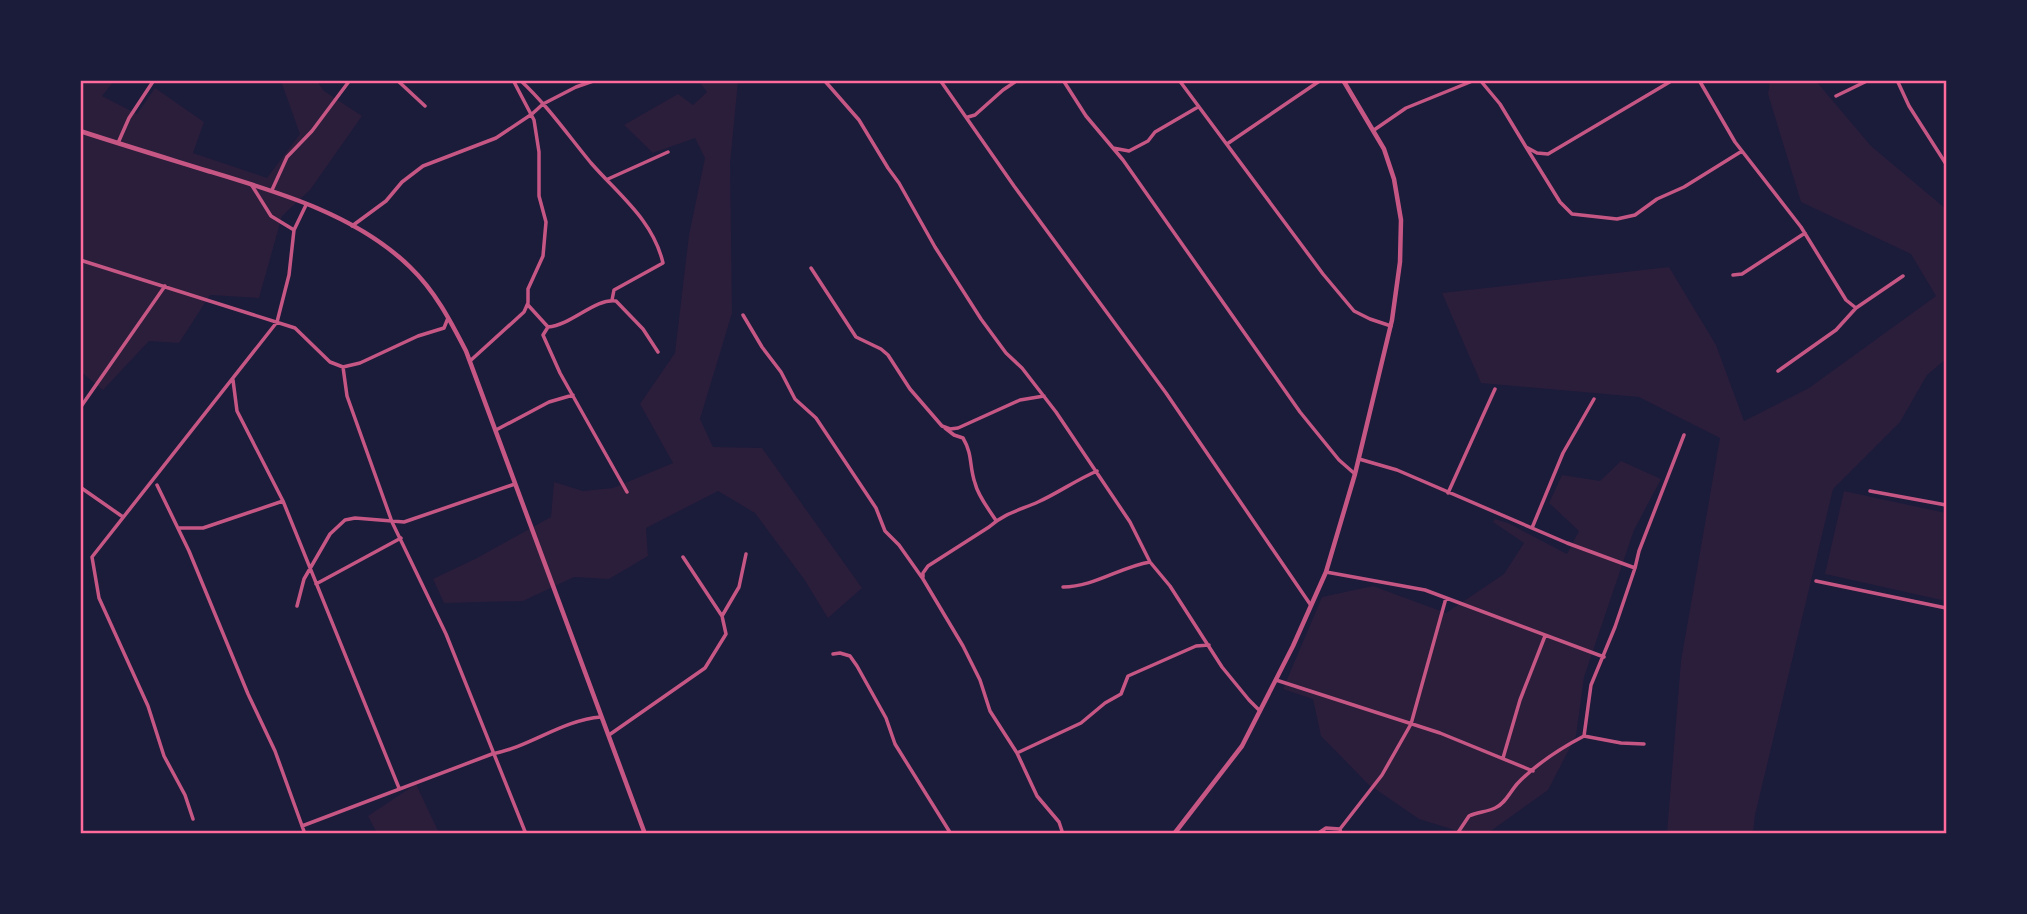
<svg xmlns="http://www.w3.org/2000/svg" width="2027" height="914" font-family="'IBM Plex Sans',sans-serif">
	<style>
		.green { fill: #2a1e3b }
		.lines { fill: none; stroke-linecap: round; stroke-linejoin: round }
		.minor { stroke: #c65784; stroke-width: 3.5 }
		.tertiary { stroke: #c65784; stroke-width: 4.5 }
		.neatline { fill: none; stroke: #ff6b9d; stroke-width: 2.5 }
	</style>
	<rect width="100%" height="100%" fill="#1b1b3a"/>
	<path class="green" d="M80 81H114L102 96 137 114 155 88 204 122 193 153 267 178 300 134 281 81H317L324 91 362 116 310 190 282 216 259 298 210 295 179 343 149 341 103 390 81 372Z
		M699 81H738L730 164 732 313 700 419 713 447 762 448 862 588 828 618 804 579 755 513 718 491 646 528 648 556 609 579 574 577 523 601 444 603 433 579 475 559 551 517 554 482 583 491 613 488 673 463 640 404 675 353 689 235 705 158 695 138 653 153 624 125 678 94 693 105 707 92Z
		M1770 81H1816L1871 146 1946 209V359L1927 375 1900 422 1833 489 1755 815 1753 833H1667L1681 661 1720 438 1639 397 1481 383 1442 293 1669 267 1716 345 1744 421 1809 388 1936 296 1911 254 1801 202 1768 94Z
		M1621 461 1661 479 1634 530 1584 677 1576 736 1548 790 1488 833H1464L1419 819 1368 784 1321 736 1313 699 1283 689 1322 597 1373 586 1446 613 1504 574 1524 543 1493 522 1495 519 1508 523 1567 554 1579 531 1549 503 1562 475 1600 481Z
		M1844 491 1946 513V601L1825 574Z
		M416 784 439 833H377L368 816Z"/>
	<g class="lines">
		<path class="minor" d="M397 80 425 106
			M520 80C547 105 568 135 591 163 619 195 653 220 663 263L614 290 612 300
			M824 80 859 120 888 168 899 183 935 247 981 319 1006 353 1022 368 1056 412 1130 522 1150 562 1170 586 1222 667 1249 700 1260 711
			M940 80 1014 186 1166 393 1310 604
			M1063 80 1086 116 1123 160 1300 412 1339 460 1355 474
			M1179 80 1323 274 1354 311 1370 319 1391 326
			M1480 80 1500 104 1526 147 1537 153 1548 154 1673 80
			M1699 80 1735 142 1801 227 1846 300 1856 308 1903 276
			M1897 80 1909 106 1946 164
			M1836 96 1869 80
			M968 117 975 115 1003 90 1018 80
			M1374 130 1406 108 1475 80
			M118 143 129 118 154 80
			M1227 144 1321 80
			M1526 147 1560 202 1572 214 1617 219 1635 215 1657 199 1684 187 1742 151
			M1113 148 1129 151 1148 141 1155 132 1198 107
			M608 179 668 152
			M251 184 271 216 294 230
			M272 190 287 157 312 131 350 80
			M352 226 386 201 402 182 423 166 496 138 532 114 543 104 576 87 596 80
			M80 260 295 328 330 362 343 367 360 363 418 336 444 328 448 318
			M811 268 856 337 881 349 888 355 910 389 942 426 950 429 958 428 1020 400 1044 396
			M1733 275 1742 274 1805 233
			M528 305 548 327C572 325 595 298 616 301L643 329 658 352
			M743 315 762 347 781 372 795 399 816 418 876 508 885 531 899 545 923 579 963 646 980 680 990 711 1017 753 1037 796 1059 822 1063 834
			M548 327 543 335 560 373 627 492
			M470 361 524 312 528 303V289L543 256 546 222 539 196V152L534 120 513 80
			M343 367 347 396 392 522 446 634 526 834
			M1778 371 1836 330 1856 308
			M233 380 237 411 283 501 399 788
			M80 408 165 286
			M945 428 954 435 963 438C973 455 969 466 975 483 978 496 988 508 995 519
			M496 430 549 402 573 395
			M1359 459 1397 470 1567 543 1635 568
			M157 485 189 551 248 694 275 751 305 834
			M80 487 123 517
			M1870 491 1946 505
			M1448 493 1495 389
			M178 528H203L283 501
			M1532 528 1563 453 1594 399
			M1326 572 1425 590 1604 657
			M923 577V573L928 566 989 527C1003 514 1020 510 1038 502 1058 493 1076 480 1097 471
			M1816 581 1946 608
			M316 584 401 538
			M1063 587C1094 587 1120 567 1150 562
			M297 606 304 579 330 534 345 520 355 518 404 522 515 484
			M722 616 739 587 746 554
			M833 654 840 653 850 656 857 666 886 718 895 744 951 834
			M1276 680 1440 733 1533 771
			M609 735 705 668 726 634 722 616 683 557
			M1584 736 1591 685 1615 627 1635 568 1639 551 1684 435
			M1017 753 1081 723 1105 703 1121 694 1128 676 1196 646 1209 645
			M1503 758 1520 700 1545 636
			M193 819 185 795 164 756 148 706 99 598 92 557 277 322 289 275 294 230 306 205
			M302 826 492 754C530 747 562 720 601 717
			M1317 834 1326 828 1340 829
			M1341 834 1340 829 1382 775 1411 724 1446 598
			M1457 834 1469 816C1477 812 1487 812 1495 808 1505 804 1510 792 1517 784 1535 765 1561 748 1584 736L1621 743 1644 744"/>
		<path class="tertiary" d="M80 131C123 145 166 158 208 171 278 192 357 215 410 267 435 291 450 320 466 351L645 834
			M1174 834 1242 746 1293 646 1326 572 1355 474 1392 320 1400 262 1401 220 1394 179 1384 149 1343 80"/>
	</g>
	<rect width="2027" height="914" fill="none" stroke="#1b1b3a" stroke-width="164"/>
	<rect x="82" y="82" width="1863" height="750" class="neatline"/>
</svg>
